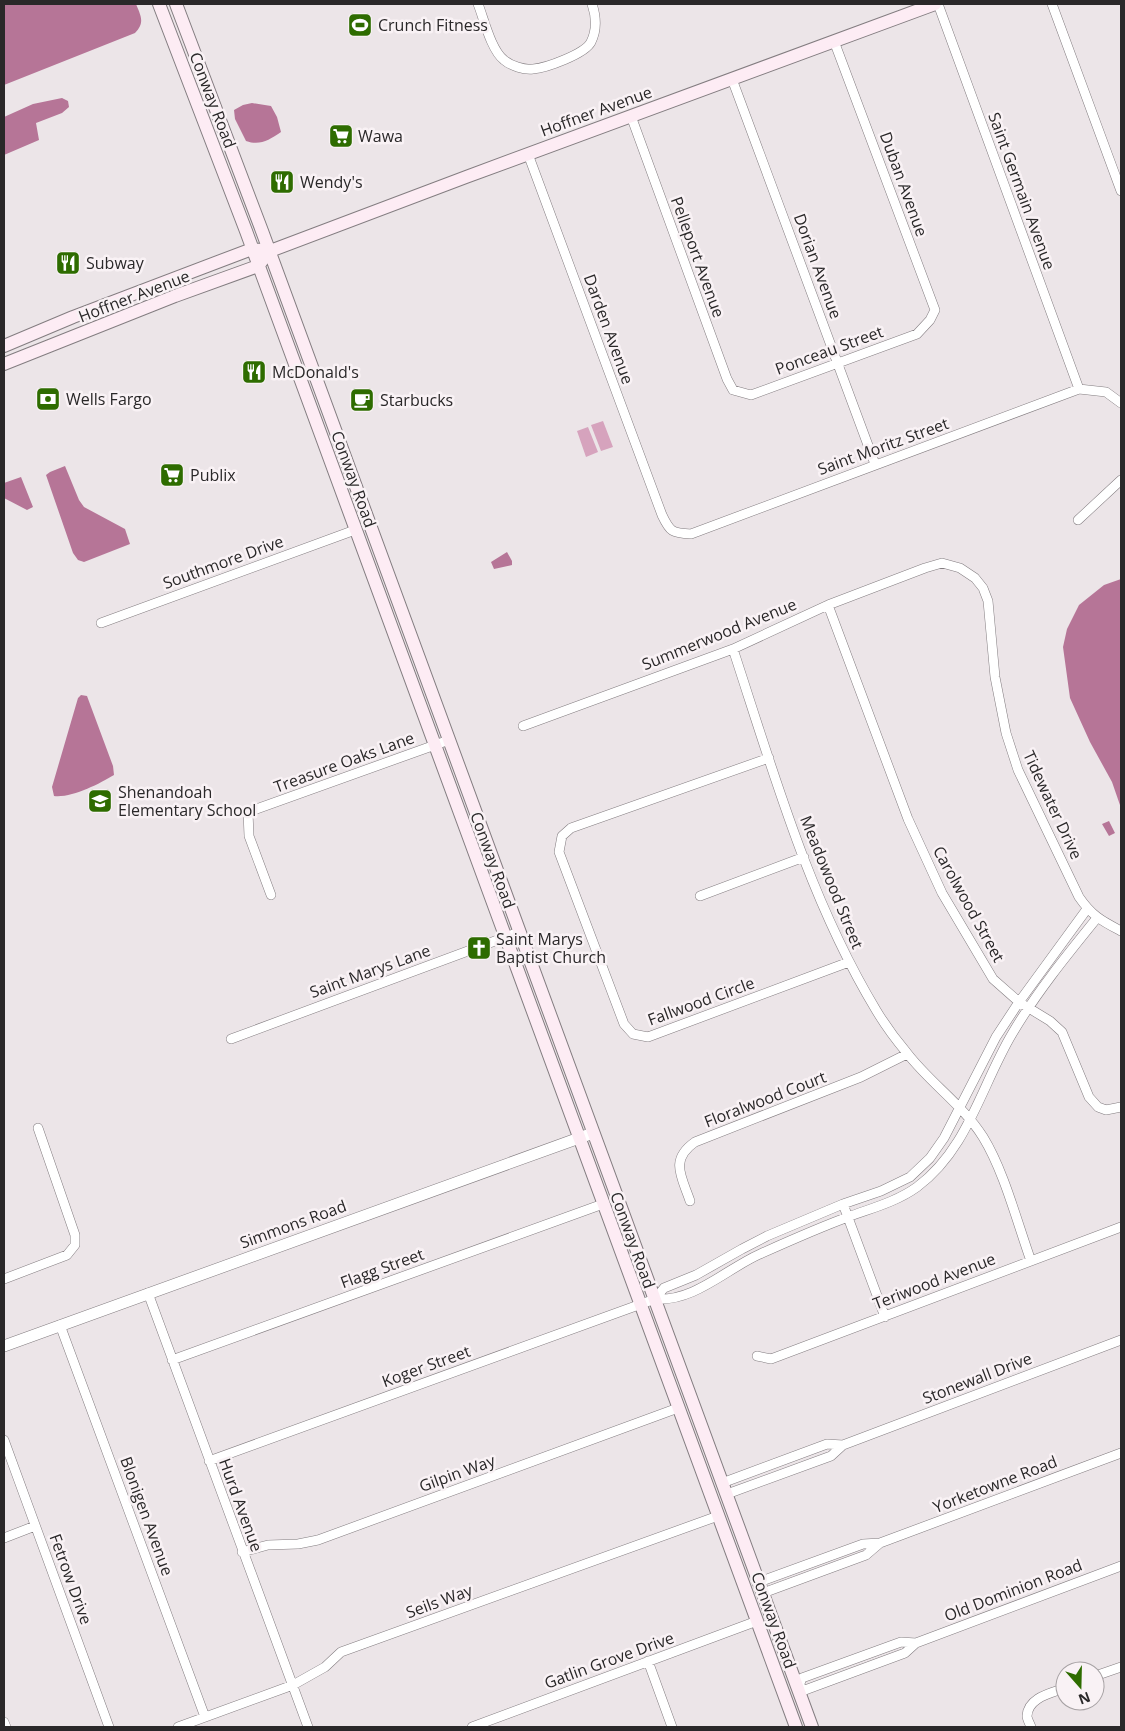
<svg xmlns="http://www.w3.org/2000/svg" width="1125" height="1731" font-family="'Open Sans',sans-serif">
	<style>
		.green { fill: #d6a3bd }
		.water { fill: #b67597 }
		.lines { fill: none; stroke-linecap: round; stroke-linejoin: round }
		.minor-casing { stroke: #837d80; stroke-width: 10 }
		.tertiary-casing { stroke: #837d80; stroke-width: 12 }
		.secondary-casing { stroke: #837d80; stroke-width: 14 }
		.minor { stroke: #fff; stroke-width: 9 }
		.tertiary { stroke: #fff; stroke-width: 11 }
		.secondary { stroke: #fdecf4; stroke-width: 12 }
		.labels { text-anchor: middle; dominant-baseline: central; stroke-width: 5; stroke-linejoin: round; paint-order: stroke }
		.poi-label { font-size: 16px; fill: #2a2829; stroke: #f9f2f5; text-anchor: start }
		.street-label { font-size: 16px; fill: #2a2829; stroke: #f9f2f5 }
	</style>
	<rect width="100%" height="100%" fill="#ece5e8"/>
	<path class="green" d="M603 421 613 447 601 451 591 425Z
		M588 427 598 452 586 457 577 431Z"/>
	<path class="water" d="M4 4H136C141 16 145 23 135 33L4 85Z
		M62 98 68 101 69 107 62 113 36 123 39 140 4 155V117L33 104Z
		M252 103 271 106 277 117 281 132C269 140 260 146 246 141L235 119 234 110 243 105Z
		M65 466 79 500 84 507 125 529 130 544 84 562 78 560 73 553 46 475 50 472Z
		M21 477 33 507 27 510 4 498V483Z
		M507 552 512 561V565L494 569 491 562Z
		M1121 579V808L1112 782 1090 742 1070 698 1063 647 1067 629 1079 605 1104 585Z
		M81 695 87 696 113 766 114 775C99 784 72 798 54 796L52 787 78 698Z
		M1109 821 1115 833 1109 836 1102 824Z"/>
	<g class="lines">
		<defs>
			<path id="minor" d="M478 4C484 19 491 50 504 60 511 66 524 70 533 69 546 68 585 54 591 42 597 30 596 16 592 4
				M938 4 1079 389
				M1052 4 1121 191
				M732 79 875 464
				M631 116 727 379 733 390 751 395 917 334 930 320 935 310 834 41
				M528 154 662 515C670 532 672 533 691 534L1079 389 1106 392 1121 403
				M1078 520 1121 480
				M828 605 908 819 942 893 993 979 1019 1002 1050 1021 1062 1032 1089 1097 1098 1107 1106 1110 1121 1107
				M101 623 355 530
				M733 649C773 771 809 899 876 1010 885 1025 896 1040 907 1053 930 1083 963 1105 983 1137 1004 1171 1017 1222 1031 1261
				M523 726 733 649 828 605 925 568 942 563 960 568 975 578 983 588 988 601 995 677 1006 733 1018 770 1079 897C1092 916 1102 921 1121 931
				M769 758 571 828 562 836 559 852 624 1024 633 1034 648 1037 849 962
				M271 895 249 836 248 812 449 740
				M700 896 804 857
				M231 1039 519 932
				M690 1201C682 1177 669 1160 695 1142L861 1077 907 1054
				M843 1204 885 1317
				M4 1279 67 1255 75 1245V1235L38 1128
				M148 1293 308 1727
				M655 1299 664 1288 696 1275 742 1249 767 1236 843 1204 881 1191 910 1177 930 1158 944 1138 996 1037 1019 1002 1087 909
				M60 1325 205 1717
				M757 1356 771 1359 1121 1227
				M172 1360 603 1204
				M4 1440 109 1727
				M209 1461 655 1299C694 1302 726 1269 760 1254 789 1241 818 1228 848 1217 872 1208 896 1202 917 1187 968 1149 981 1086 1012 1034 1036 993 1067 955 1097 918
				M722 1483 827 1444 843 1445
				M727 1494 831 1456 843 1445 1121 1340
				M4 1538 35 1526
				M242 1552 268 1545 298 1544 318 1540 678 1408
				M759 1582 863 1544 880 1543 1121 1453
				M763 1593 866 1555 880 1543
				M648 1661 672 1727
				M1095 1676 1121 1667
				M799 1686 805 1690 905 1653 916 1643 1121 1566
				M799 1686 802 1678 901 1642 916 1643
				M4 1722 6 1727
				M178 1727 293 1685 325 1667 341 1652 718 1516
				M472 1727 757 1621
				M1031 1727C1030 1724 1027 1719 1027 1716 1028 1697 1052 1693 1065 1688"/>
			<path id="tertiary" d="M4 1346 593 1133"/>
			<path id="secondary" d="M159 4 246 231 796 1727
				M176 4 262 231 812 1727
				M4 346 73 317 252 249 270 251 466 177 935 4
				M4 364 175 296 258 266 262 261"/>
		</defs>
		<use href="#minor" class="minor-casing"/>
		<use href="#tertiary" class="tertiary-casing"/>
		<use href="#secondary" class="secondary-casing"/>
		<use href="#minor" class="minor"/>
		<use href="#tertiary" class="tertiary"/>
		<use href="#secondary" class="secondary"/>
	</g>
	<defs>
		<symbol id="stadium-square" viewBox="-11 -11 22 22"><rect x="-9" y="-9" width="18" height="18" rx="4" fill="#2e6c00" stroke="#f9f2f5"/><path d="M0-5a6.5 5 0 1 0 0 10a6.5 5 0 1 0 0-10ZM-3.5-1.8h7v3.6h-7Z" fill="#fff"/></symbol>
		<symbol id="supermarket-square" viewBox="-11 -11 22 22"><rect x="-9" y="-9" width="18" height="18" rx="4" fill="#2e6c00" stroke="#f9f2f5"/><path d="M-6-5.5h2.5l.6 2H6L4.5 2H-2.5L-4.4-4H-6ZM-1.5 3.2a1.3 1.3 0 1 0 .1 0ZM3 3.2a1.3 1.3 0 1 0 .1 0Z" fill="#fff"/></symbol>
		<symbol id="restaurant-square" viewBox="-11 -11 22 22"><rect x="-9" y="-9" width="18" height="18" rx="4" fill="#2e6c00" stroke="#f9f2f5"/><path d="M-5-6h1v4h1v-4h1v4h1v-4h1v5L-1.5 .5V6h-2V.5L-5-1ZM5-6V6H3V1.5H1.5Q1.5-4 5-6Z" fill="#fff"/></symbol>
		<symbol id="bank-square" viewBox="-11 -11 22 22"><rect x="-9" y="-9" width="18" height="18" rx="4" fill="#2e6c00" stroke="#f9f2f5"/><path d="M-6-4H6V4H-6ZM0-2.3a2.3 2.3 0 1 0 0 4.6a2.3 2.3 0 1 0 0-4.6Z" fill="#fff"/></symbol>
		<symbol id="cafe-square" viewBox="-11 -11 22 22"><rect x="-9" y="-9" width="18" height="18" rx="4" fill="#2e6c00" stroke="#f9f2f5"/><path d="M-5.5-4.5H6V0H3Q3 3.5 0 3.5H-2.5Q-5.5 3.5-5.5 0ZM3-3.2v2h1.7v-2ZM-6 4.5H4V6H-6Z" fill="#fff"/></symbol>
		<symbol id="school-square" viewBox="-11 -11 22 22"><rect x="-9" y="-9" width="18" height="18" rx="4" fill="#2e6c00" stroke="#f9f2f5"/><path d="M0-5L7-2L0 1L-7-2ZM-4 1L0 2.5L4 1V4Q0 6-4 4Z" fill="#fff"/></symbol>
		<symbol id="church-square" viewBox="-11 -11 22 22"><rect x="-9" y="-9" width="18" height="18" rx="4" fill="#2e6c00" stroke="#f9f2f5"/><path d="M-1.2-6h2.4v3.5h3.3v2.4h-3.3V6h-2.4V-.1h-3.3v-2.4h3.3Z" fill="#fff"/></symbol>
	</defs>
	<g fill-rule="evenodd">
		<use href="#stadium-square" x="346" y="11" width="28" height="28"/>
		<use href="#supermarket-square" x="327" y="122" width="28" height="28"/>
		<use href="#restaurant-square" x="268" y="168" width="28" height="28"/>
		<use href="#restaurant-square" x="54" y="249" width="28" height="28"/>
		<use href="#restaurant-square" x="240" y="358" width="28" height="28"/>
		<use href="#bank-square" x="34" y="385" width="28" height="28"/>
		<use href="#cafe-square" x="348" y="386" width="28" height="28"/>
		<use href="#supermarket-square" x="158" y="461" width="28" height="28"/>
		<use href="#school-square" x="86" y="787" width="28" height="28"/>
		<use href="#church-square" x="465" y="934" width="28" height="28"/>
	</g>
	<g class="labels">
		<g class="poi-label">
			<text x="378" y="25">Crunch Fitness</text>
			<text x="358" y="136">Wawa</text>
			<text x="300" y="182">Wendy's</text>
			<text x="86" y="263">Subway</text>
			<text x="272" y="372">McDonald's</text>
			<text x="66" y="399">Wells Fargo</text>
			<text x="380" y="400">Starbucks</text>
			<text x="190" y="475">Publix</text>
			<text x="118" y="792">Shenandoah<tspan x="118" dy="18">Elementary School</tspan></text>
			<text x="496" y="939">Saint Marys<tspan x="496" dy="18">Baptist Church</tspan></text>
		</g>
		<g class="street-label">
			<text transform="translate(213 100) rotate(69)">Conway Road</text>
			<text transform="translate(596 111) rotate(-20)">Hoffner Avenue</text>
			<text transform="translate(904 184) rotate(70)">Duban Avenue</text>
			<text transform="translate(1022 191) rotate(70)">Saint Germain Avenue</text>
			<text transform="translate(698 257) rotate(70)">Pelleport Avenue</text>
			<text transform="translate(818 266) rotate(70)">Dorian Avenue</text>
			<text transform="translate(134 296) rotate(-21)">Hoffner Avenue</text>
			<text transform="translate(609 329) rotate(70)">Darden Avenue</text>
			<text transform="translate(829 350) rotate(-20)">Ponceau Street</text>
			<text transform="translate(883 446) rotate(-20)">Saint Moritz Street</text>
			<text transform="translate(354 479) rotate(70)">Conway Road</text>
			<text transform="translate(223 562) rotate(-20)">Southmore Drive</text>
			<text transform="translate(719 634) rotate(-22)">Summerwood Avenue</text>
			<text transform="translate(344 762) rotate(-20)">Treasure Oaks Lane</text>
			<text transform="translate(1053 805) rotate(65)">Tidewater Drive</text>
			<text transform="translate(493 860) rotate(70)">Conway Road</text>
			<text transform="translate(832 882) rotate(68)">Meadowood Street</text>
			<text transform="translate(969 904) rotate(61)">Carolwood Street</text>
			<text transform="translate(370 971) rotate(-20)">Saint Marys Lane</text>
			<text transform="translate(701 1001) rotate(-20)">Fallwood Circle</text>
			<text transform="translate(765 1099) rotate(-21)">Floralwood Court</text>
			<text transform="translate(293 1224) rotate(-20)">Simmons Road</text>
			<text transform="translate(633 1240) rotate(70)">Conway Road</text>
			<text transform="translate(382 1268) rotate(-20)">Flagg Street</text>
			<text transform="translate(934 1281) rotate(-21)">Teriwood Avenue</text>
			<text transform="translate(426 1366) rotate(-20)">Koger Street</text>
			<text transform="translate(977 1378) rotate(-21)">Stonewall Drive</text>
			<text transform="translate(457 1473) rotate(-20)">Gilpin Way</text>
			<text transform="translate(995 1484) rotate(-21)">Yorketowne Road</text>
			<text transform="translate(241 1505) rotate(70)">Hurd Avenue</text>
			<text transform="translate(147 1516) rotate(70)">Blonigen Avenue</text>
			<text transform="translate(71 1579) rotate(70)">Fetrow Drive</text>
			<text transform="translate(1013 1590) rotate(-21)">Old Dominion Road</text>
			<text transform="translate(439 1601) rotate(-20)">Seils Way</text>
			<text transform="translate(774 1620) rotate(70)">Conway Road</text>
			<text transform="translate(609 1660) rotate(-20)">Gatlin Grove Drive</text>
		</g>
	</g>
	<rect width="1125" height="1731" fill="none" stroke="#2a2829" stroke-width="10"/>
	<g transform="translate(1080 1686) rotate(160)"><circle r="24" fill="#f9f2f5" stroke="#a6a1a3"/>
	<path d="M0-4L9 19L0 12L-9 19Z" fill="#2e6c00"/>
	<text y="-8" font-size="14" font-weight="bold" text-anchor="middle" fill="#2a2829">N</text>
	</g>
</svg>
